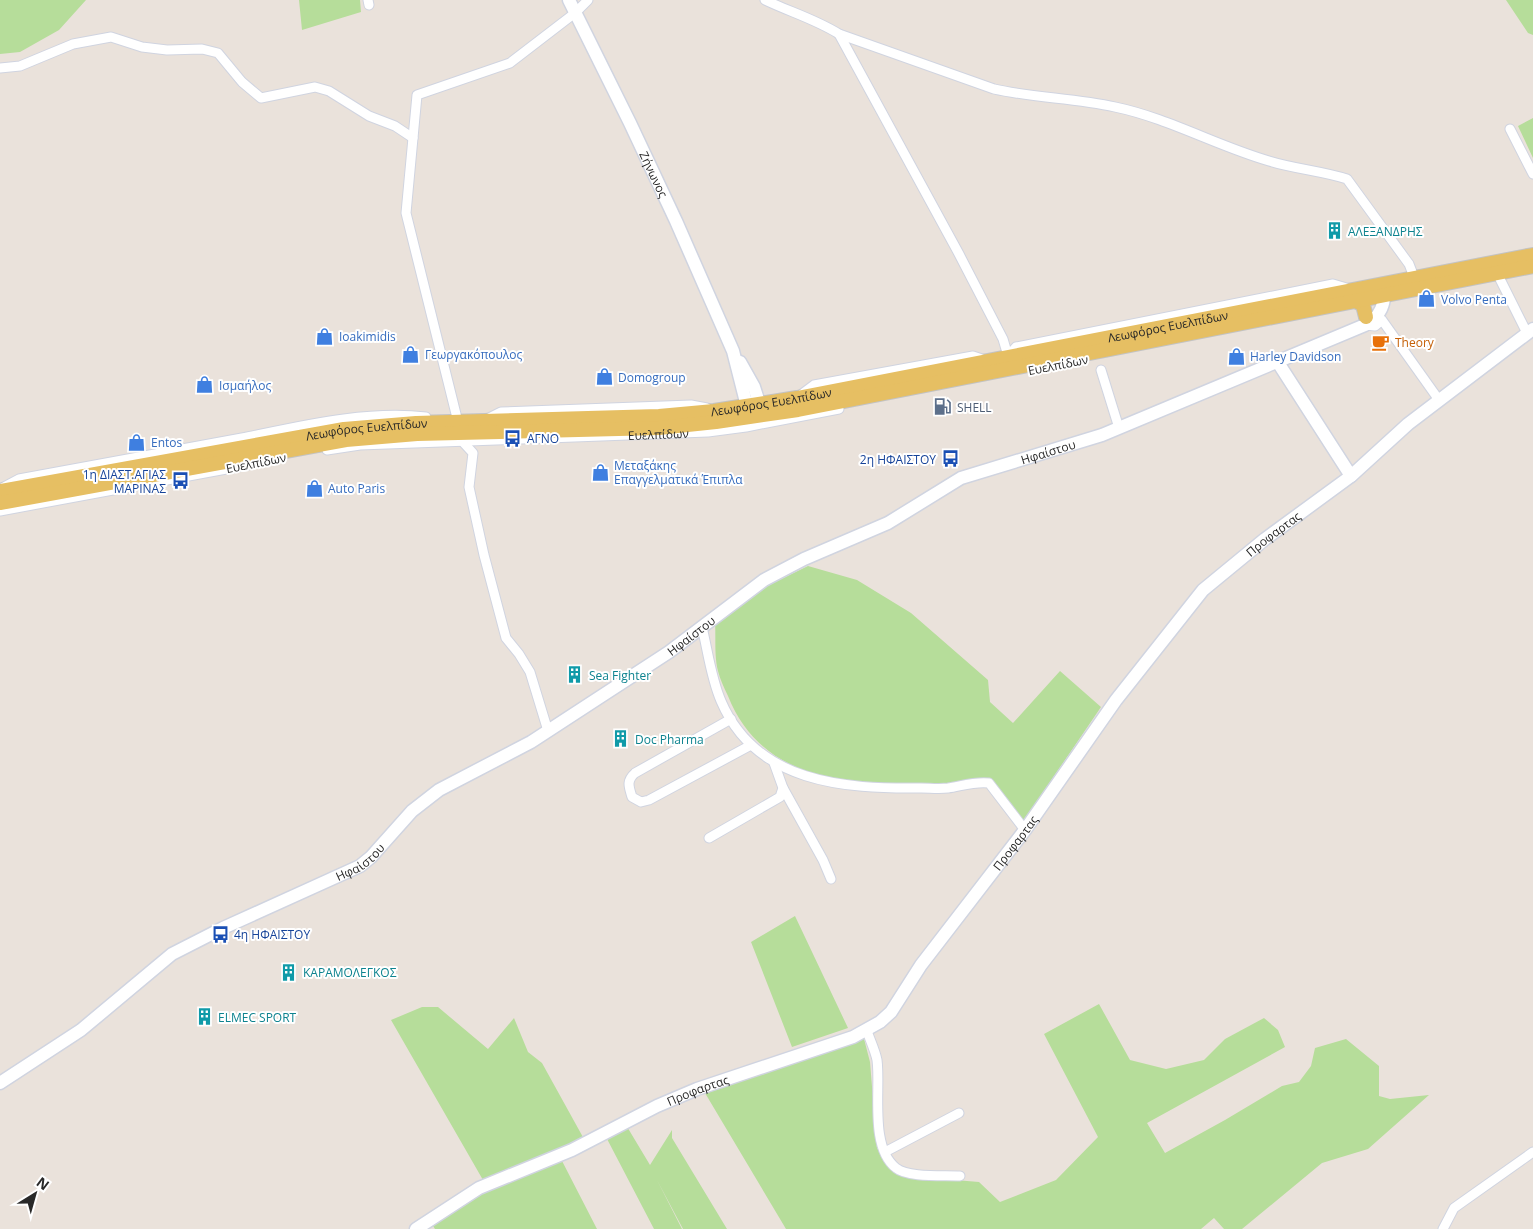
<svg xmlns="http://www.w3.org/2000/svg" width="1533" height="1229" font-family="'Open Sans',sans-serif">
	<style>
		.green { fill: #b6dd9a }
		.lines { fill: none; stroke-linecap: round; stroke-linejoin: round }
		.street-casing { stroke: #d0d4e0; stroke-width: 11 }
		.secondary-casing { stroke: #d0d4e0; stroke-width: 15 }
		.primary-casing { stroke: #c3c3c3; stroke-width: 16 }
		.street { stroke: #fff; stroke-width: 9 }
		.secondary { stroke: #fff; stroke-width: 12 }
		.primary { stroke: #e6bf63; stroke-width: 14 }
		.labels { text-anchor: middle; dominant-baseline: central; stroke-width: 4; stroke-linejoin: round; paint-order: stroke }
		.street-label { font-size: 12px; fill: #282828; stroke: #fff }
		.culture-label { font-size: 12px; fill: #0d838f; stroke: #fff; text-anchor: start }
		.shop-label { font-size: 12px; fill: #366cbe; stroke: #fff; text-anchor: start }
		.food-label { font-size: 12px; fill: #c56008; stroke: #fff; text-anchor: start }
		.service-label { font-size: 12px; fill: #4e5e75; stroke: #fff; text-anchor: start }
		.transit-label { font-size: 12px; fill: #164399; stroke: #fff; text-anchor: start }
	</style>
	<rect width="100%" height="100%" fill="#eae2db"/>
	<path class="green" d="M0 0H86L59 30 20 52 0 54Z
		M299 0H360L361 12 302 30Z
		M1506 0H1533V35L1528 33Z
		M1533 118V158L1518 126Z
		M808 566 857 580 911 613 988 680 990 702 1013 723 1060 671 1101 707 1023 822 992 780C898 786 770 802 728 696 724 688 720 679 718 671 714 656 716 637 715 622L757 591Z
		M795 916 848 1028 792 1047 751 942Z
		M1099 1004 1130 1060 1166 1069 1204 1060 1225 1039 1264 1018 1278 1030 1285 1047 1147 1123 1165 1153 1225 1120 1282 1086 1299 1082 1311 1066 1315 1048 1346 1039 1379 1066V1096L1390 1099 1429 1095 1368 1149 1322 1163 1242 1229H1224L1214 1218 1201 1229H786L705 1093 863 1035 870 1062 877 1148 892 1170 919 1177 979 1182 1000 1202 1056 1180 1098 1137 1044 1034Z
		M422 1007H438L488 1049 514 1018 528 1052 542 1063 584 1139 483 1180 391 1020Z
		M626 1125 650 1165 672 1130V1138L727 1229H683L657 1180 682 1229H654L606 1137Z
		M561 1159 597 1229H435L431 1223 468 1198Z"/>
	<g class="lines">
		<defs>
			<g id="street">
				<path d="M368 0 369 5"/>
				<path d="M765 0C790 12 815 19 839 34L994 89C1034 98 1075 98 1115 107 1168 118 1217 146 1269 161 1295 169 1322 171 1347 179L1409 264 1414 277"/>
				<path d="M839 34 959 254 1003 339 1008 356"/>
				<path d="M0 68 20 66 73 44 111 37 142 47 167 50 202 49 218 53 242 82 261 98 315 87 329 91 369 116 395 126 413 138"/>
				<path d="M1510 129 1533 174"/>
				<path d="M1497 273 1527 333"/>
				<path d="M1366 325 1375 326 1382 320 1439 400"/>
				<path d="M1008 356 1016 347 1333 284 1350 289"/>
				<path d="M1101 370 1119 428"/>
				<path d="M798 397 814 385 973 356 985 360"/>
				<path d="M487 419 501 412 691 405 707 408"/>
				<path d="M454 421 458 422 406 213 417 95 510 63 575 13 588 0"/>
				<path d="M462 441 473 453 469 487 484 555 506 638 519 654 530 672 548 731"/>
				<path id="s1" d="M327 450 360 445 708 432 746 427 839 409"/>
				<path d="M0 489 19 479C93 465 168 452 242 438 301 426 366 410 426 417"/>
				<path d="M0 511 248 465"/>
				<path d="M702 627C708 652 711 678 721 701 756 783 844 789 921 788 930 788 939 789 948 788 961 786 976 781 989 783L1025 830"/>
				<path d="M731 719 635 773C626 781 629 787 632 797L641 802 649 800 751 745"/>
				<path d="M783 788 823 860 831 879"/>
				<path d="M709 838 780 797 783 788 774 763"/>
				<path d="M867 1031C870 1040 875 1050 877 1060 881 1088 869 1147 896 1168 908 1178 944 1175 960 1176"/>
				<path d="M885 1152 959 1113"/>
				<path d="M1443 1229 1454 1208 1533 1152"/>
			</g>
			<g id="secondary">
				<path id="s2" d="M569 0 630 123 676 221 733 351 749 414"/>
				<path d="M1277 361 1351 476"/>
				<path d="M740 362 754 387 762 412"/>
				<path id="s3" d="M0 1083 81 1030 172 954 223 928 360 866 371 857 412 811 439 790 531 742 669 652 764 580 804 559 888 523 961 478 1102 435 1365 325C1380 318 1387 302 1383 286"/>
				<path id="s4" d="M416 1229 479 1188 572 1150 657 1106 697 1089 853 1037 880 1022 891 1012 921 965 1025 830 1116 700 1203 590 1265 539 1351 476 1408 424 1533 329"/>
			</g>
			<g id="primary">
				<path d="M1354 300 1363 305 1366 317"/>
				<path id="s5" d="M0 491 344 429 416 423 659 416 714 411 797 398 1533 255"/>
				<path d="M0 503 346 440 417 434 659 428 716 422 798 410 1533 266"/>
			</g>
		</defs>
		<use href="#street" class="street-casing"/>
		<use href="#secondary" class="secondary-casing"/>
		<use href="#primary" class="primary-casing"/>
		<use href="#street" class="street"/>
		<use href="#secondary" class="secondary"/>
		<use href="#primary" class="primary"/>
	</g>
	<defs>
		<symbol id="building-bare" viewBox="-9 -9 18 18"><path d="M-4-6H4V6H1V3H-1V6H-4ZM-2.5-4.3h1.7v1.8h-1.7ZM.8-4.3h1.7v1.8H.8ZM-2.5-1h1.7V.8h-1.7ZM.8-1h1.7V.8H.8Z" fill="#0f9aa8" stroke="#fff" stroke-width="2.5" paint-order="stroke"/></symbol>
		<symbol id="shop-bare" viewBox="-9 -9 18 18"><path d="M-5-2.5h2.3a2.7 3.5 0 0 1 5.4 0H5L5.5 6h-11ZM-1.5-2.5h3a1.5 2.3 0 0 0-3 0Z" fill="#3f7fe0" stroke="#fff" stroke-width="2.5" paint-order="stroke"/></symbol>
		<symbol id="cafe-bare" viewBox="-9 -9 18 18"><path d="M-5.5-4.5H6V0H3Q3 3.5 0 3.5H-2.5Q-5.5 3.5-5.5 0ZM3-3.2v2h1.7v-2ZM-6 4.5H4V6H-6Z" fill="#e8710a" stroke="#fff" stroke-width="2.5" paint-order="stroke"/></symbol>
		<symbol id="fuel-bare" viewBox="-9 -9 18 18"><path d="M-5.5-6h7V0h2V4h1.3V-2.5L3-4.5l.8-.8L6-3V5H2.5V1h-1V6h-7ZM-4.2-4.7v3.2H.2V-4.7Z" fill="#5c6f8a" stroke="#fff" stroke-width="2.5" paint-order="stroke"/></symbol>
		<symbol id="bus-bare" viewBox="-9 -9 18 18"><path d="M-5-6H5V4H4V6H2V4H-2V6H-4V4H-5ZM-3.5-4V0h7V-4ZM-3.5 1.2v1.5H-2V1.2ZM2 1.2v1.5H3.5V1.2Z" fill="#1a4fb4" stroke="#fff" stroke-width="2.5" paint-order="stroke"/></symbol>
	</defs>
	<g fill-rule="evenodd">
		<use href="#building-bare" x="1322" y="218" width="25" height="25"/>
		<use href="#shop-bare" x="1414" y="286" width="25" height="25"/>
		<use href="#shop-bare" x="312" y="324" width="25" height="25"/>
		<use href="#cafe-bare" x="1368" y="330" width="25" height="25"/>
		<use href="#shop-bare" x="398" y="342" width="25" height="25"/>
		<use href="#shop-bare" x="1224" y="344" width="25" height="25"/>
		<use href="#shop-bare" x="592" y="364" width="25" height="25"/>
		<use href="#shop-bare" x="192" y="372" width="25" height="25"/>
		<use href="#fuel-bare" x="930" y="394" width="25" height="25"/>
		<use href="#bus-bare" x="500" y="426" width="25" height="25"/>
		<use href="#shop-bare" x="124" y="430" width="25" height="25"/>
		<use href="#bus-bare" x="938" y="446" width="25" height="25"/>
		<use href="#shop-bare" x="588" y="460" width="25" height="25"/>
		<use href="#bus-bare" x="168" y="468" width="25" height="25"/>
		<use href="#shop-bare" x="302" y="476" width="25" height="25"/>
		<use href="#building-bare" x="562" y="662" width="25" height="25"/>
		<use href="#building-bare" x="608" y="726" width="25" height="25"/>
		<use href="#bus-bare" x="208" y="922" width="25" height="25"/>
		<use href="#building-bare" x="276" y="960" width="25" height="25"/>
		<use href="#building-bare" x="192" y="1004" width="25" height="25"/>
	</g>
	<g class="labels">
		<g class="street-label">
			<text stroke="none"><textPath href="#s2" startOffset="194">Ζήνωνος</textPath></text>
			<text stroke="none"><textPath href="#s5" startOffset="1182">Λεωφόρος Ευελπίδων</textPath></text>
			<text transform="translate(1058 365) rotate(-11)">Ευελπίδων</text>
			<text stroke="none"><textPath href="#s5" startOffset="778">Λεωφόρος Ευελπίδων</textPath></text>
			<text stroke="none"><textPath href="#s5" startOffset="372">Λεωφόρος Ευελπίδων</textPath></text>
			<text stroke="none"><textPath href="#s1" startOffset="332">Ευελπίδων</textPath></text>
			<text stroke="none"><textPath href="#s3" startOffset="1234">Ηφαίστου</textPath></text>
			<text transform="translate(256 463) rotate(-11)">Ευελπίδων</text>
			<text stroke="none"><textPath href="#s4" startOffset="1140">Προφαρτας</textPath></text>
			<text stroke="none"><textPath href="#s3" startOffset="829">Ηφαίστου</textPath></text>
			<text stroke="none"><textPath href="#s4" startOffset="735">Προφαρτας</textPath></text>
			<text stroke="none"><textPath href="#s3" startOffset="425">Ηφαίστου</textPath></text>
			<text stroke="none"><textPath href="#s4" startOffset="315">Προφαρτας</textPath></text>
		</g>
		<g class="culture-label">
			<text x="1348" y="231">ΑΛΕΞΑΝΔΡΗΣ</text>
			<text x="589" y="675">Sea Fighter</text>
			<text x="635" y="739">Doc Pharma</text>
			<text x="303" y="972">ΚΑΡΑΜΟΛΕΓΚΟΣ</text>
			<text x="218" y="1017">ELMEC SPORT</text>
		</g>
		<g class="shop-label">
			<text x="1441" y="299">Volvo Penta</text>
			<text x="339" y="336">Ioakimidis</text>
			<text x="425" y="354">Γεωργακόπουλος</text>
			<text x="1250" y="356">Harley Davidson</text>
			<text x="618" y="377">Domogroup</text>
			<text x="219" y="385">Ισμαήλος</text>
			<text x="151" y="442">Entos</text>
			<text x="614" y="465">Μεταξάκης<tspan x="614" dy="14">Επαγγελματικά Έπιπλα</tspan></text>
			<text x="328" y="488">Auto Paris</text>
		</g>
		<g class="food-label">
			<text x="1395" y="342">Theory</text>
		</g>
		<g class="service-label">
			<text x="957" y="407">SHELL</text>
		</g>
		<g class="transit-label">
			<text x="527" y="438">ΑΓΝΟ</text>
			<text x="936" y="459" text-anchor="end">2η ΗΦΑΙΣΤΟΥ</text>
			<text x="166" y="474" text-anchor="end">1η ΔΙΑΣΤ.ΑΓΙΑΣ<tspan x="166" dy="14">ΜΑΡΙΝΑΣ</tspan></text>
			<text x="234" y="934">4η ΗΦΑΙΣΤΟΥ</text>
		</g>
	</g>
	<g transform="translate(35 1194) rotate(37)" stroke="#ffffff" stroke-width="4" paint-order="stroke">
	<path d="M0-4L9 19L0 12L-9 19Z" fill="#282828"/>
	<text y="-8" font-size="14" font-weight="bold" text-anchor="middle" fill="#282828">N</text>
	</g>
</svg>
